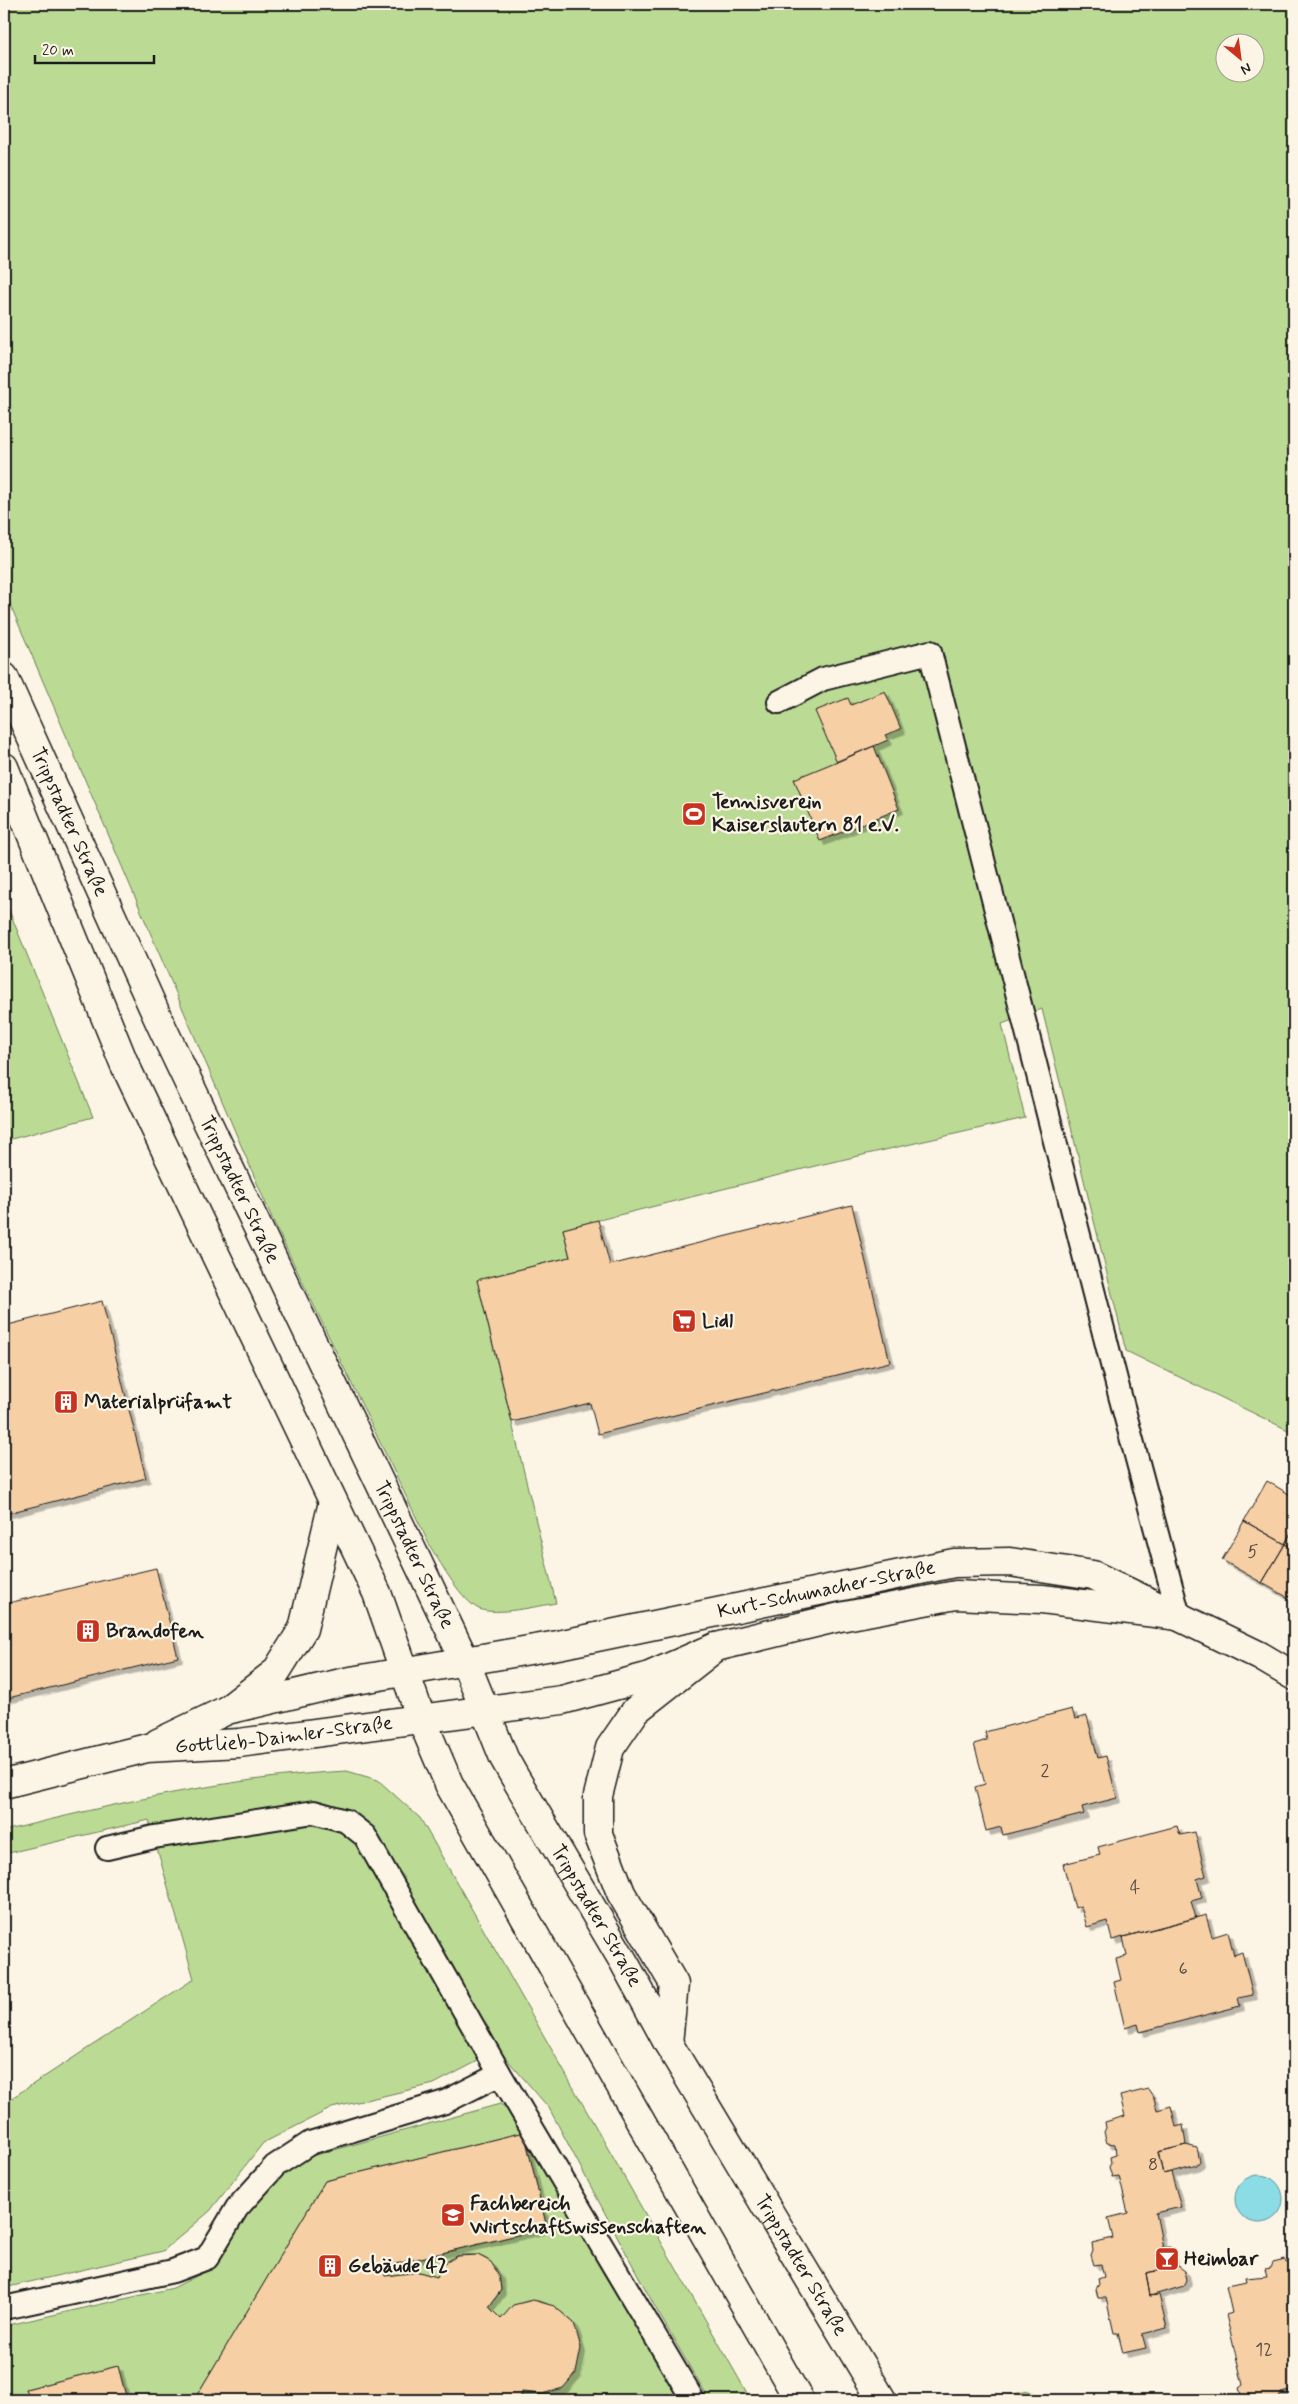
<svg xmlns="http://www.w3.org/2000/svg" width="1298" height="2404" font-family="Mynerve,sans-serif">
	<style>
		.green { fill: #bbdb94; stroke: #6c7c58; fill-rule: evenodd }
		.water { fill: #8bdce5; stroke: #5f8f95 }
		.building { fill: #f6cfa5; stroke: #1c1c1c; filter: url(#shadow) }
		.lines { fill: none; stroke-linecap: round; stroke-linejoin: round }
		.service-casing { stroke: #1c1c1c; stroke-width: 26 }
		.minor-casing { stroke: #1c1c1c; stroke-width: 31 }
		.secondary-casing { stroke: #1c1c1c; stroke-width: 31 }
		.service { stroke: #fcf5e5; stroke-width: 22 }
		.minor { stroke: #fcf5e5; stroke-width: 28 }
		.secondary { stroke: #fcf5e5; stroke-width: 28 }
		.labels { text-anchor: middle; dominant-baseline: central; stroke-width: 4.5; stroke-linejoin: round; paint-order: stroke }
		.number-label { font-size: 18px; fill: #52493e }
		.poi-label { font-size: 20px; font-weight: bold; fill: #1c1c1c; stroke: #fcf5e5; text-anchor: start }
		.street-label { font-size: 20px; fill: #1c1c1c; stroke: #fcf5e5 }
	</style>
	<defs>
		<filter id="shadow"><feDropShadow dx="4.5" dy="4.5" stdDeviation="0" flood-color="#0004"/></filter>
	</defs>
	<rect width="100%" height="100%" fill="#fcf5e5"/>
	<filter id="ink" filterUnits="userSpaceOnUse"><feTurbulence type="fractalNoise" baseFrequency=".02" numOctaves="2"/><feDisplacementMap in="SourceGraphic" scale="10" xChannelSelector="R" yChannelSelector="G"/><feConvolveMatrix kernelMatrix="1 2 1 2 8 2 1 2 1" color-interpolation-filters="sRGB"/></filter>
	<g filter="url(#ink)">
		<path class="green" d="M4 4H1294V1433L1126 1351 1042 1009 1002 1024 1025 1118 819 1165 563 1229 570 1257 477 1280 556 1603C538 1606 496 1616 479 1609 461 1600 442 1565 431 1548L275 1225 4 590ZM1226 42H1256V72H1226Z
			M4 898 93 1117 4 1141Z
			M347 1771 378 1780 420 1818 751 2400H709L655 2307 549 2108 499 2050 434 2084 332 2108 263 2143 210 2211 163 2251 4 2288V2103L194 1979 149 1820 4 1854V1831C116 1803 231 1777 347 1771Z
			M500 2104 513 2111 553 2177 602 2271 683 2400H614L597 2394 557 2400H520L522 2392 542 2394 574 2323C547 2299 528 2289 501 2319L489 2307 501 2290C500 2280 499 2272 492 2264 481 2250 452 2252 442 2266 440 2269 439 2274 437 2277L419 2272 385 2276 383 2267 547 2228 524 2132 325 2181 194 2400H127L118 2366 26 2389 30 2400H4V2326L173 2288 214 2267 255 2201 284 2172 305 2158Z
			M1028 2391 1052 2400H987Z"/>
		<path class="water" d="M1235 2199a24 24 0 1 1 48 0a24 24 0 1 1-48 0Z"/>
		<path class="building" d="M885 691 901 729 885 735 888 740 837 762 815 711 848 698 851 705Z
			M874 746 899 809 820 841 794 779Z
			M852 1205 890 1362 598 1434 590 1403 512 1422 477 1280 570 1257 563 1229 598 1220 610 1265Z
			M102 1301 146 1478 4 1514V1326Z
			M1267 1481 1294 1497V1527L1285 1544 1244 1521Z
			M1244 1521 1285 1544 1262 1583 1222 1560Z
			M1294 1527V1549L1285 1544Z
			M1285 1544 1294 1549V1601L1262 1583Z
			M156 1568 178 1657 4 1699V1604Z
			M1072 1709 1075 1719 1087 1716 1098 1758 1106 1756 1117 1798 1082 1807 1084 1814 1003 1835 1001 1827 986 1831 975 1787 985 1784 974 1744 987 1740 985 1732Z
			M1177 1826 1180 1835 1195 1832 1206 1876 1197 1879 1202 1898 1191 1901 1196 1918 1112 1940 1107 1921 1087 1927 1081 1906 1075 1908 1063 1864 1100 1855 1098 1847Z
			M1206 1915 1212 1937 1228 1932 1234 1955 1242 1952 1253 1995 1238 1998 1240 2006 1140 2032 1138 2024 1125 2028 1114 1982 1121 1980 1116 1959 1127 1956 1123 1937Z
			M1148 2089 1154 2098 1157 2110 1171 2106 1176 2127 1183 2125 1186 2145 1158 2152 1163 2174 1171 2172 1181 2207 1156 2213 1163 2248 1170 2247 1175 2267 1146 2273 1150 2296 1159 2295 1167 2328 1142 2334 1146 2348 1123 2353 1118 2333H1114L1106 2298H1098L1096 2289 1099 2284 1098 2279 1104 2277 1101 2264 1094 2265 1091 2255 1093 2250 1092 2243 1113 2238 1108 2218 1128 2213 1119 2176 1112 2177 1109 2167 1111 2163 1110 2157 1116 2155 1115 2144 1107 2143 1104 2132 1106 2128 1105 2122 1125 2116 1120 2096Z
			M524 2132 547 2228 383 2267 385 2276 419 2272 437 2277 442 2265 457 2256 478 2255 491 2262 499 2275 501 2290 489 2307 501 2319 513 2305 533 2300 554 2306 574 2323 581 2348 576 2373 563 2388 542 2394 522 2392 520 2400H194L325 2181Z
			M1186 2145 1197 2148 1200 2161 1197 2165 1163 2174 1158 2152Z
			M1285 2260 1286 2263 1294 2260V2390L1281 2393 1278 2400H1262L1259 2397 1243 2400 1239 2388 1243 2385 1226 2315 1232 2313 1226 2286 1247 2282 1246 2278 1267 2276 1265 2269 1271 2268 1273 2263Z
			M1178 2266 1185 2271 1187 2280 1184 2286 1150 2296 1146 2273Z
			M118 2366 127 2400H30L26 2389Z
			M597 2394 614 2400H557L560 2398Z"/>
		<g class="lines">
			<defs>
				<path id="service" d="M779 702 823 679 930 652 1118 1388 1179 1616
					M107 1848 154 1837 314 1812 346 1821 365 1836 500 2074
					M4 2308 173 2271 207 2258 237 2208 275 2166 310 2143 445 2102 500 2074 693 2400"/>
				<g id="minor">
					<path id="s1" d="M158 1743 227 1710 345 1682 558 1645 954 1563 1010 1562 1093 1575 1260 1656 1294 1676"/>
					<path id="s2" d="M4 1784 147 1748 239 1743 562 1700 647 1677 716 1647 840 1617 956 1595 1042 1599 1179 1616"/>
				</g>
				<g id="secondary">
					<path id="s3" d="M4 677 161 1025 465 1661 504 1758 513 1774 625 1964 668 2043 882 2400"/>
					<path d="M4 767 124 1063 377 1593 421 1718 449 1784 799 2400"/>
					<path d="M227 1710 276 1672 303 1629 333 1502"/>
					<path d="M668 2043 674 1984 621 1893 598 1834V1796L610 1748 636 1710 716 1647"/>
				</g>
			</defs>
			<use href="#service" class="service-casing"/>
			<use href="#minor" class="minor-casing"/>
			<use href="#secondary" class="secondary-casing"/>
			<use href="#service" class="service"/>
			<use href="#minor" class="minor"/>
			<use href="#secondary" class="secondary"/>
		</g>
	</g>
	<defs>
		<symbol id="stadium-square" viewBox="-11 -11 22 22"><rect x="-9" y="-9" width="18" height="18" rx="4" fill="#c8321e" stroke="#fcf5e5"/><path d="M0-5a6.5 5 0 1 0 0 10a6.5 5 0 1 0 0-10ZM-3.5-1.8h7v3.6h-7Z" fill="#fff"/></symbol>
		<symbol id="supermarket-square" viewBox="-11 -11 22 22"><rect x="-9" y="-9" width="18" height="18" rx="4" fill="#c8321e" stroke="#fcf5e5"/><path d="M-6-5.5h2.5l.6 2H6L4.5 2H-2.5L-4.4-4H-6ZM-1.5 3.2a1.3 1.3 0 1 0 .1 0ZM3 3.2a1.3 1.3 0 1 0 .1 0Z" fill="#fff"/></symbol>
		<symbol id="building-square" viewBox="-11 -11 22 22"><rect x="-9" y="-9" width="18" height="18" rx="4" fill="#c8321e" stroke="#fcf5e5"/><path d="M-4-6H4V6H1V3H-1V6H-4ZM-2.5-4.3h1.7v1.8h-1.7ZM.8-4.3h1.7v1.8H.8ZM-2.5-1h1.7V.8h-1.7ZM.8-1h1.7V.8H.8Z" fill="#fff"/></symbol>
		<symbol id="university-square" viewBox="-11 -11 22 22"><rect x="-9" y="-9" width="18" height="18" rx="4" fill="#c8321e" stroke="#fcf5e5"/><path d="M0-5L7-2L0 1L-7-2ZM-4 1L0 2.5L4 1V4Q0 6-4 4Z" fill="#fff"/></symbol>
		<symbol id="bar-square" viewBox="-11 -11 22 22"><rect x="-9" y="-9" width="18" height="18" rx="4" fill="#c8321e" stroke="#fcf5e5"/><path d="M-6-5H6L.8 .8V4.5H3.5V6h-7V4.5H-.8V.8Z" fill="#fff"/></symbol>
	</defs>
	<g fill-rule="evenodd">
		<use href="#stadium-square" x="680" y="800" width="28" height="28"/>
		<use href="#supermarket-square" x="670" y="1307" width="28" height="28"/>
		<use href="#building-square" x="52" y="1388" width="28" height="28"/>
		<use href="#building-square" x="74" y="1617" width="28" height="28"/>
		<use href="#university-square" x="439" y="2201" width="28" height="28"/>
		<use href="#bar-square" x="1153" y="2245" width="28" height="28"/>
		<use href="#building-square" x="316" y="2252" width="28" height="28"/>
	</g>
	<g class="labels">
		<g class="number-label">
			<text x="1253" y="1552">5</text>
			<text x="1045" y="1771">2</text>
			<text x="1135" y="1888">4</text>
			<text x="1183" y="1969">6</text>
			<text x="1153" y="2165">8</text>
			<text x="1264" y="2350">12</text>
		</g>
		<g class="poi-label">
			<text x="712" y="802">Tennisverein<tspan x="712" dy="23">Kaiserslautern 81 e.V.</tspan></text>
			<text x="702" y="1321">Lidl</text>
			<text x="84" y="1402">Materialprüfamt</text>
			<text x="106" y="1631">Brandofen</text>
			<text x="470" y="2204">Fachbereich<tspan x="470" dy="23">Wirtschaftswissenschaften</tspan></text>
			<text x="1184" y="2259">Heimbar</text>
			<text x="348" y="2266">Gebäude 42</text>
		</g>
		<g class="street-label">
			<text stroke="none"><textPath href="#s3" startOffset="159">Trippstadter Straße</textPath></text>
			<text stroke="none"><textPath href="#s3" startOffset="564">Trippstadter Straße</textPath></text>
			<text stroke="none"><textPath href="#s3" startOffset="969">Trippstadter Straße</textPath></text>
			<text stroke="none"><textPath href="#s1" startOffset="688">Kurt-Schumacher-Straße</textPath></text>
			<text stroke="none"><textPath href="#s2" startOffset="285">Gottlieb-Daimler-Straße</textPath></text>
			<text stroke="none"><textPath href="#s3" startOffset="1374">Trippstadter Straße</textPath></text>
			<text stroke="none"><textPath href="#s3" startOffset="1779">Trippstadter Straße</textPath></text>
		</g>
	</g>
	<rect width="1298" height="2404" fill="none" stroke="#fcf5e5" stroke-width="20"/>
	<rect x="10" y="10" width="1278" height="2384" fill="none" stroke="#1c1c1c" stroke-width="2" filter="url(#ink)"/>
	<g transform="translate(1240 58) rotate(151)"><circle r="24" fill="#fcf5e5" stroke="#a29e95"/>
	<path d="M0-4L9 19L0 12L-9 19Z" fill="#c8321e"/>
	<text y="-8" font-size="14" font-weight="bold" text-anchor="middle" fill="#1c1c1c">N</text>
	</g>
	<path d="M35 55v8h119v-8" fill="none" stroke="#1c1c1c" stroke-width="2.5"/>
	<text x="42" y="55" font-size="15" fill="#1c1c1c" stroke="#fcf5e5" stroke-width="4" paint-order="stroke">20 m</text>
</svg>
